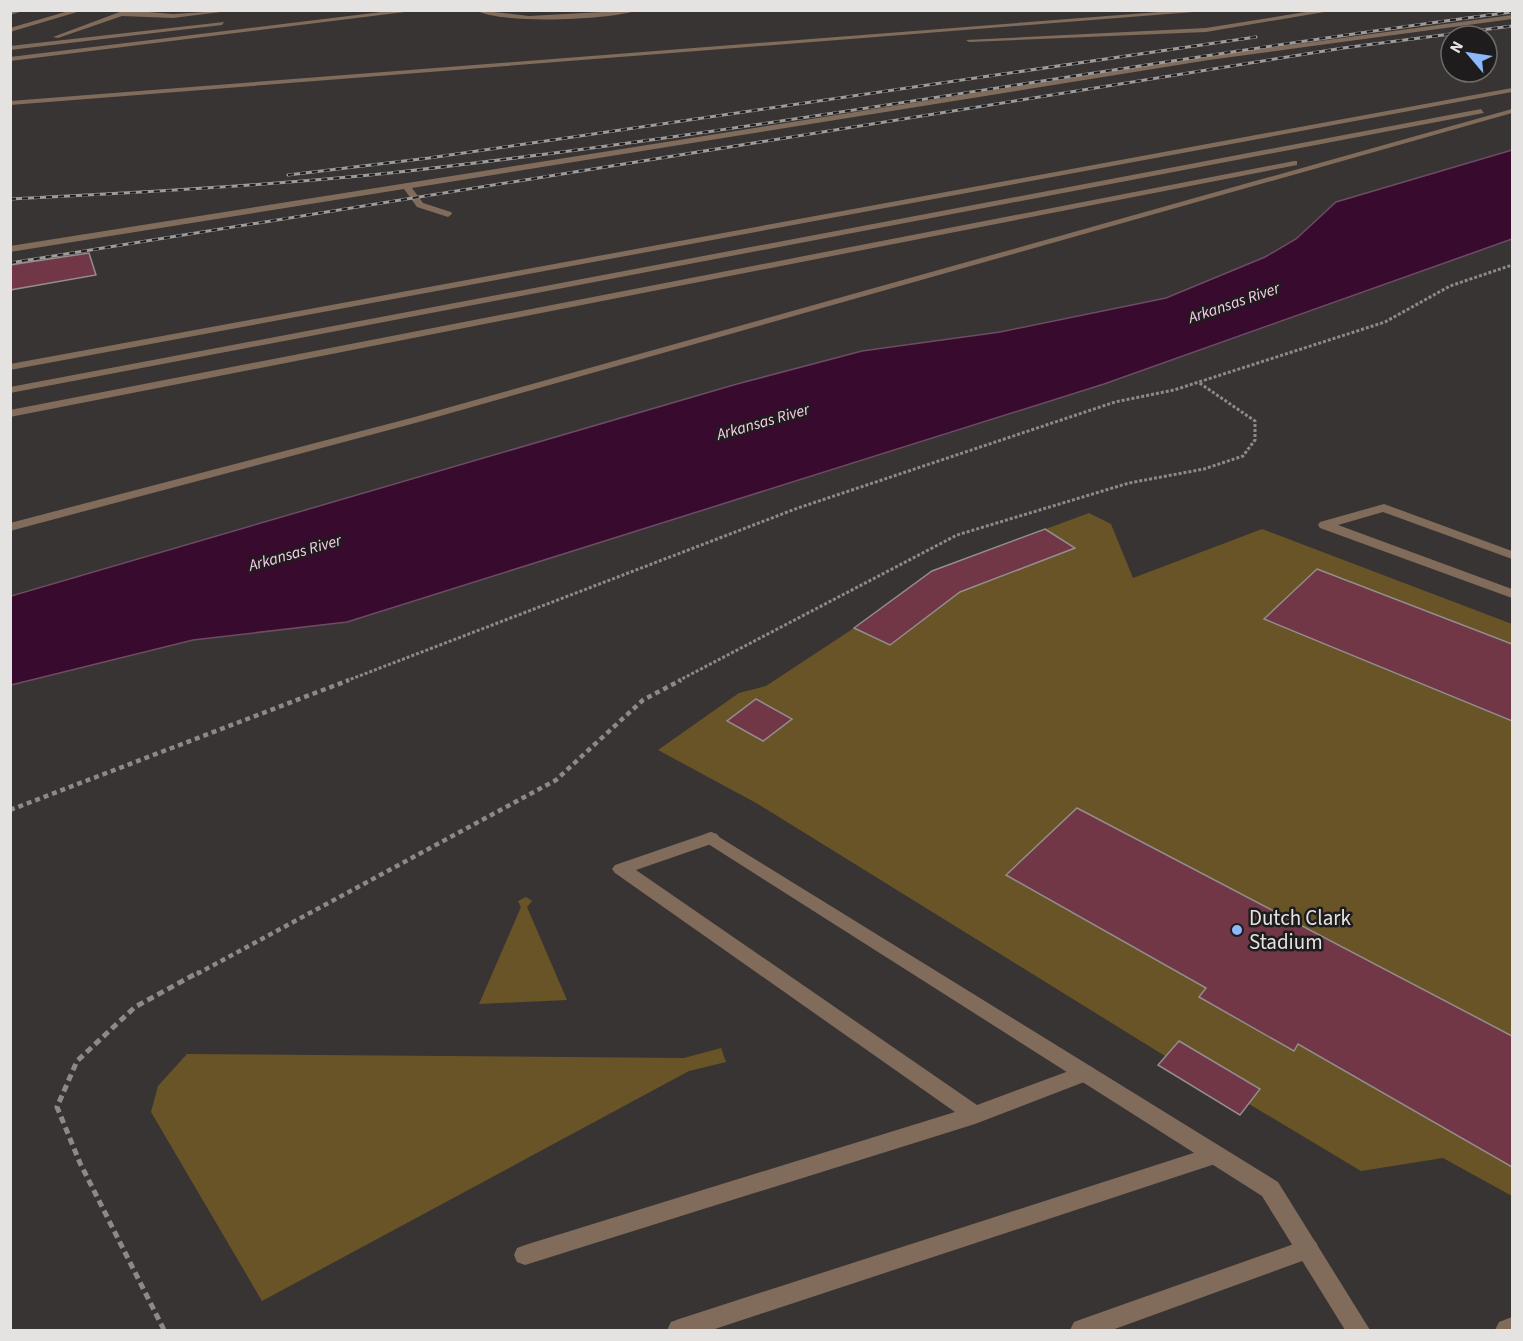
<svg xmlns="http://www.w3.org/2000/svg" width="1523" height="1341" font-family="'Source Sans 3',sans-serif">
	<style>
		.green { fill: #695427 }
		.water { fill: #380b2e; stroke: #6c4c64; stroke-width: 1.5 }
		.building { fill: #713746; stroke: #928d8e; stroke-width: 1.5 }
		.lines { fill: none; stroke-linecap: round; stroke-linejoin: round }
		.path-far2 { stroke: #8d8989; stroke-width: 3; stroke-dasharray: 3 2; stroke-linecap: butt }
		.path-far1 { stroke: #8d8989; stroke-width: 4.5; stroke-dasharray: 5 4; stroke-linecap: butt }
		.path { stroke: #8d8989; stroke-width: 5; stroke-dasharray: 7 4.5; stroke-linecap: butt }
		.service { fill: #816b5a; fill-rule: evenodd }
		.minor { fill: #816b5a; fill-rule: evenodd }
		.rail-casing { stroke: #9f9c9c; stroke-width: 3 }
		.rail { stroke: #1e1c1c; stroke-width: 2; stroke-dasharray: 6; stroke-linecap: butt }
		.poi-dot { fill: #8cb9fc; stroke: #1e1c1c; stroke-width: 2 }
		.labels { text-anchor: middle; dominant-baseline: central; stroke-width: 5; stroke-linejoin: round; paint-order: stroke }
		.far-water-label { font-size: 16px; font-style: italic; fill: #fdcdee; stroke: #1e1c1c }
		.near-poi-label { font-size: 21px; fill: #e5e2e2; stroke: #1e1c1c; text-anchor: start }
	</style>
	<rect width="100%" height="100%" fill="#383433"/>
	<path class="green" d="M1089 513 1111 524 1133 578 1262 529 1512 624V1196L1443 1158 1361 1171 1249 1104 1240 1115 1158 1065 1165 1056 758 804 658 750 739 693 766 686 854 628 932 571Z
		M526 897 532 901 527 907 567 1000 479 1004 521 907 518 901Z
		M721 1048 726 1062 689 1071 262 1301 151 1112 158 1086 187 1054 684 1058Z"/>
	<path class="water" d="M1512 150V239L1104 384 347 622 193 640 11 685V596L737 384 862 351 1000 332 1166 298 1265 257 1296 239 1336 202Z"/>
	<path class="building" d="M89 253 96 275 10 290V265Z
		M1045 529 1075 548 960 592 890 645 854 628 932 571Z
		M1317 569 1512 644V721L1264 619Z
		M756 699 792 719 763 741 727 721Z
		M1077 808 1512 1036V1167L1298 1044 1294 1051 1199 997 1206 988 1006 875Z
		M1179 1041 1260 1089 1240 1115 1158 1065Z"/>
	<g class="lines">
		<path class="path-far2" d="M346 681 798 508 1115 402 1174 390 1385 322 1450 286 1512 265
			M678 681 957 535 1129 483 1204 469 1243 456 1255 440V421L1198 382"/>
		<path class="path-far1" d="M10 810 349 680
			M197 974 556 780 643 700 681 680"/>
		<path class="path" d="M164 1330 80 1163 57 1107 77 1061 135 1007 199 972"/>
		<path class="service" d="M24 10 23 11 10 15V11Z
			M72 10H84L10 32V28Z
			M125 10 173 14 237 10 173 18 122 16 58 38 53 37Z
			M398 10H421L10 61V57Z
			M476 10 529 16 638 10C611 20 500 25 476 10Z
			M1185 10H1219L10 105V101Z
			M1318 10H1336L1206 32 969 42 966 40 1206 28Z
			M1512 15V19L1209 60 412 188 423 203 451 212 452 214 448 217 417 207 404 189 10 252V246L1209 56Z
			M224 22 222 25 10 50V46Z
			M1512 88V92L10 370V364Z
			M1481 109 1484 113 10 393V387Z
			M1512 109V113L419 422 10 531V523L411 418Z
			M1294 161H1297V165L10 417V410Z
			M1384 504 1512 551V559L1383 512 1338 525 1512 589V598L1320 528 1318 525 1320 522Z
			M711 832 717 834 720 838 717 842 636 870 977 1105 1085 1065 1092 1067 1095 1073 1092 1079 975 1124 525 1265 517 1262 514 1255 517 1248 525 1245 955 1112 615 873 612 869 615 865Z
			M1215 1146 1223 1148 1226 1155 1223 1162 1215 1164 712 1330H667L671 1322 679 1319Z
			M1308 1239 1316 1242 1319 1249 1316 1256 1112 1330H1070L1074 1322 1082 1319Z
			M1512 1317V1330H1495L1499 1322Z"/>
		<path class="minor" d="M711 832 1278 1182 1370 1330H1345L1262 1196 705 842 702 838 705 834Z"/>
		<defs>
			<path id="rail" d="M288 175 429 158 1256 37
				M10 199C137 193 263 186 390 173 765 131 1137 61 1512 12
				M10 263 1343 48 1512 26"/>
		</defs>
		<use href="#rail" class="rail-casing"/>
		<use href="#rail" class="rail"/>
	</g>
	<circle class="poi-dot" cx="1237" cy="930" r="6"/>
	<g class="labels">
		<g class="far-water-label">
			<text transform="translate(1234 303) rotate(-19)">Arkansas River</text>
			<text transform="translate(763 422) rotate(-16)">Arkansas River</text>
			<text transform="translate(295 553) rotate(-16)">Arkansas River</text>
		</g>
		<g class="near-poi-label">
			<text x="1249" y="918">Dutch Clark<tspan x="1249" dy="24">Stadium</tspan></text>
		</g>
	</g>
	<rect width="1523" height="1341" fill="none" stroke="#e5e2e2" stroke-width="24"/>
	<g transform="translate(1469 54) rotate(299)"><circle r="28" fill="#1e1c1c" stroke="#6e6b6b" stroke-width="1.5"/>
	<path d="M0-4.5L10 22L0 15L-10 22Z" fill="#8cb9fc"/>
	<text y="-9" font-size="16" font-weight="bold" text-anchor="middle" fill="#e5e2e2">N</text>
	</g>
</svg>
